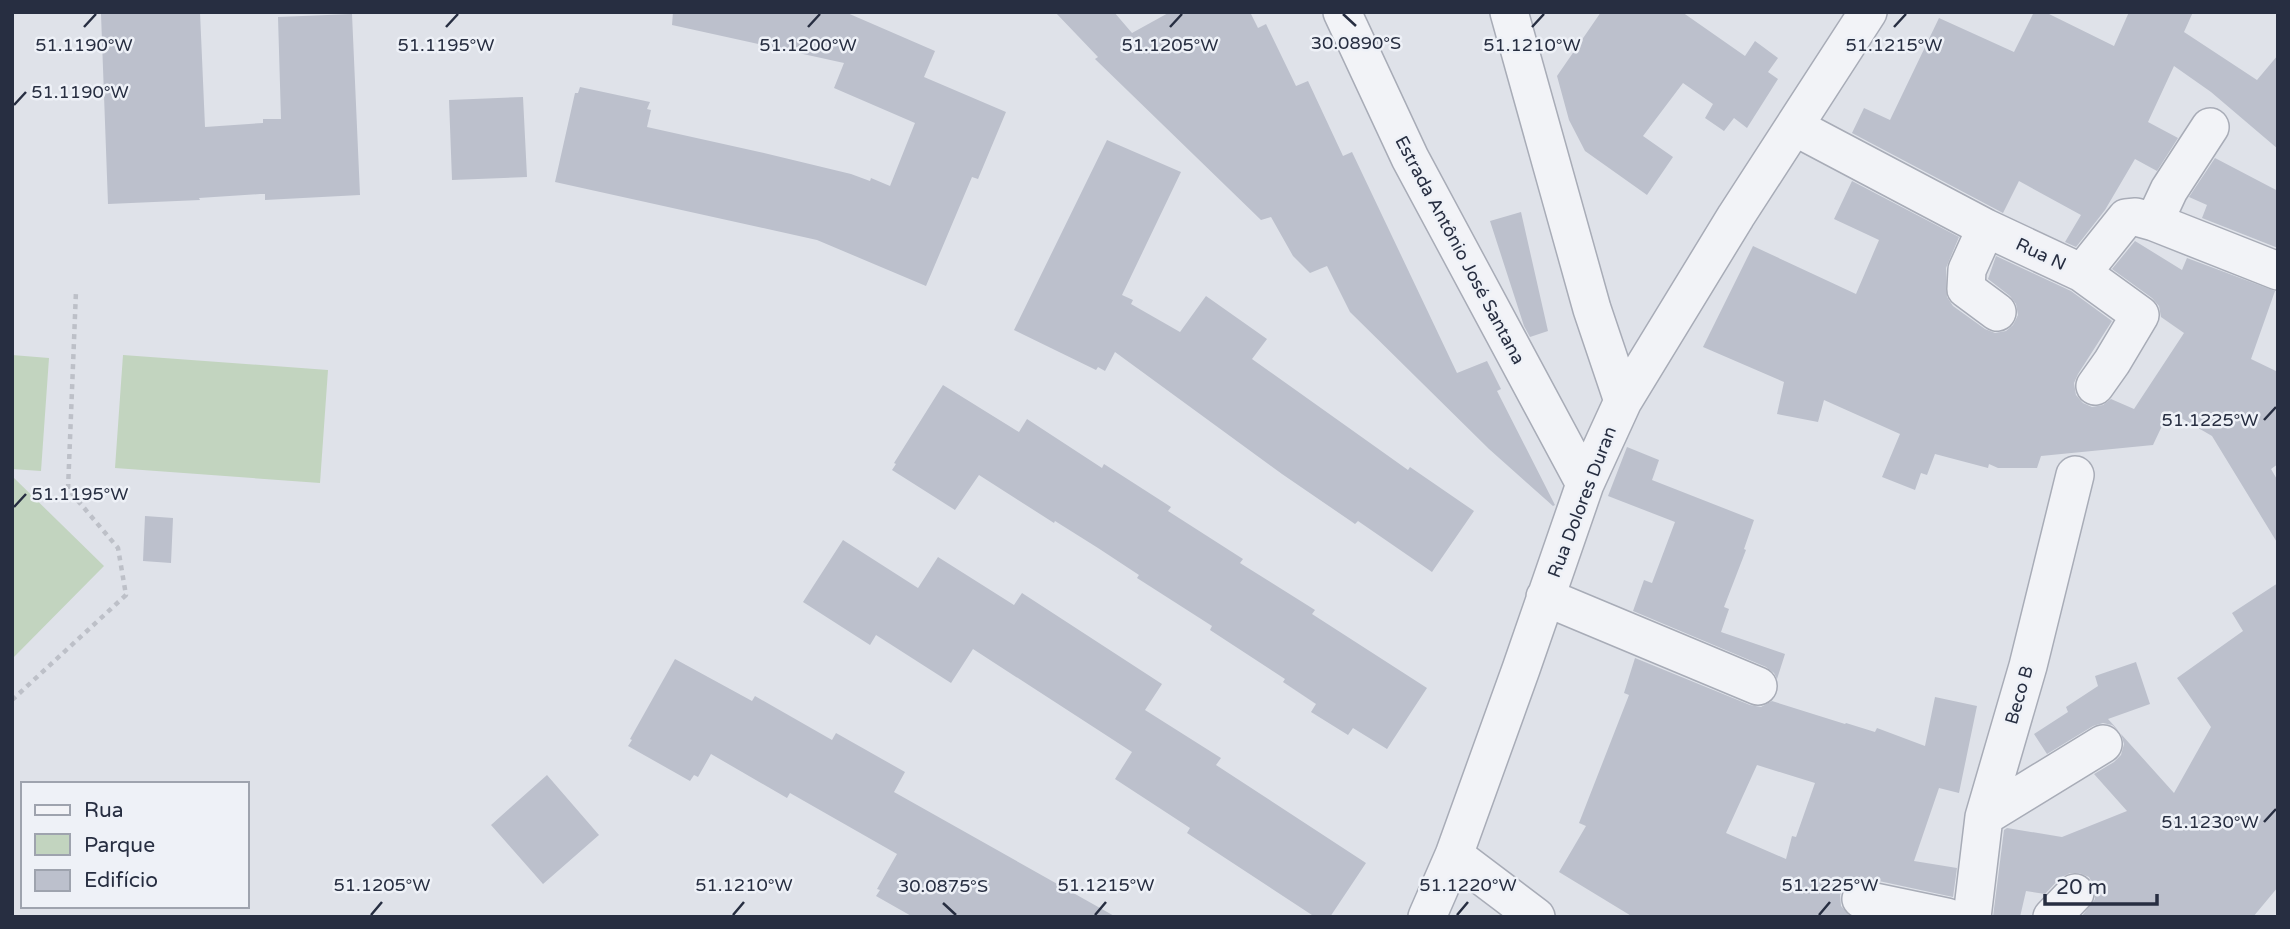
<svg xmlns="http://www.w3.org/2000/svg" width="2290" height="929" font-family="'Varela Round',sans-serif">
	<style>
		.green { fill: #c2d4bf }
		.building { fill: #bcc0cc; fill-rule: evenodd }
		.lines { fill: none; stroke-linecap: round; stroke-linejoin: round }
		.minor-casing { stroke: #a8acb7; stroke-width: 40 }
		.path { stroke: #bdc0c8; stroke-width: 4.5; stroke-dasharray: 5 5; stroke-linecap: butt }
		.minor { stroke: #f2f3f7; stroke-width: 37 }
		.ticks { fill: none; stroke: #272e41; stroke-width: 2.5 }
		.labels { text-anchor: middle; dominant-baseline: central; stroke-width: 5; stroke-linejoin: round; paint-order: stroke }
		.street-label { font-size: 18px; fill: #272e41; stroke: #eef1f7 }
		.ticks-label { font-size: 18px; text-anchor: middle; fill: #272e41; stroke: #eef1f7; stroke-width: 5; stroke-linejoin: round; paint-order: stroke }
	</style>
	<rect width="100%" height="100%" fill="#dfe2e9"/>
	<path class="green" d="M12 355 49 358 41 471 12 469Z
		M123 355 328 370 320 483 115 468Z
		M13 477 104 566 12 659V478Z"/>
	<path class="building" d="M142 12H200L205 127 263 123V119H281L278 17 352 14 360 195 265 200V194H260L199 198 200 200 108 204 101 14Z
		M673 12H845L935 51 924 77 1006 112 978 179 972 177 926 286 817 240 555 182 575 93H578L580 87 650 102 647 109 651 110 647 127 764 153 851 174 870 181 871 178 890 186 915 123 834 88 844 63 672 25Z
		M1055 12H1114L1132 33 1170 12H1250L1258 28 1266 24 1296 86 1308 81 1343 156 1352 152 1457 373 1487 361 1501 389 1497 391 1555 505 1553 506 1489 449 1350 312 1327 266 1310 273 1293 256 1271 217 1261 220 1095 59 1098 57Z
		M1601 12H1682L1745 56 1755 41 1778 58 1768 72 1778 79 1747 128 1734 118 1724 131 1705 118 1713 104 1683 83 1643 136 1673 157 1647 195 1585 151 1569 120 1557 76Z
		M2034 12H2045L2114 46 2129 12H2193L2184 32 2257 80 2278 55V149L2211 92 2174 66 2148 122 2178 138 2157 171 2135 159 2105 210 2076 247 2065 242 2081 215 2019 181 2003 213 1852 133 1864 108 1890 120 1939 18 2014 52Z
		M523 97 527 177 452 180 449 100Z
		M1107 140 1181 172 1122 295 1133 300 1131 304 1180 332 1206 296 1267 339 1252 359 1408 470 1410 467 1474 511 1432 572 1358 521 1355 524 1282 474 1115 352 1105 371 1098 367 1096 370 1014 330Z
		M2215 158 2278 191V248L2202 218 2207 205 2189 197Z
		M1852 181 1959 237 1946 268 1947 297 1953 306 1985 329 1995 333 2006 331 2013 325 2018 315 2016 304 2010 296 1988 279 1996 256 2071 291 2112 321 2078 374 2074 383 2076 395 2083 403 2092 407 2103 405 2111 399 2134 409 2184 333 2161 317 2159 306 2152 298 2112 269 2135 241 2182 270 2187 258 2275 291 2251 359 2278 372V464L2271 469 2278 481V544L2212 436 2169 411 2153 445 2041 456 2037 468H1998L1989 464 1988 468 1935 454 1927 475 1921 473 1915 490 1882 477 1900 434 1824 400 1818 422 1777 414 1784 382 1703 347 1753 246 1856 294 1879 240 1834 219Z
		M1521 212 1548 331 1530 337 1524 326 1490 221Z
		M943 385 1019 432 1027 419 1102 468 1104 464 1171 507 1168 511 1243 559 1240 563 1315 610 1312 614 1427 688 1387 749 1353 728 1348 735 1311 712 1316 704 1283 682 1285 679 1210 630 1212 626 1137 578 1139 575 1098 548 1055 521 1054 523 979 475 955 510 892 470 896 464 894 463Z
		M1627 447 1659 460 1652 480 1754 520 1744 549 1746 550 1724 607 1729 609 1721 632 1785 654 1777 679 1774 673 1766 667 1633 611 1644 580 1652 583 1675 522 1608 496Z
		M145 516 173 518 171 563 143 561Z
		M843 540 918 588 938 557 1014 605 1022 593 1162 684 1145 710 1221 758 1216 765 1366 863 1330 917H1315L1187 833 1190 828 1115 779 1132 752 973 649 951 683 876 635 870 645 803 602Z
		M2278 583V887L2253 917H2081L2095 899V888L2089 877 2079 873H2070L2060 878 2045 894 2026 891 2020 917H1993L2004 830 2007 828 2062 837 2127 811 2094 774 2114 762 2121 755 2124 744 2121 734 2174 793 2211 727 2177 678 2243 631 2232 613Z
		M1635 658 1750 705 1761 707 1772 701 1845 724 1846 723 1875 732 1877 728 1925 746 1935 697 1977 706 1959 793 1939 788 1914 861 1957 868 1953 897 1865 878 1855 879 1846 885 1840 895 1841 906 1851 917H1633L1559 872 1586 826 1579 823 1629 695 1624 693ZM1757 765 1815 783 1796 837 1792 836 1786 859 1726 833Z
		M675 659 752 701 755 696 832 740 836 733 905 772 894 792 1116 917H913L876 896 880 890 877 889 897 854 790 793 787 798 711 754 698 777 694 775 690 781 628 746 632 740 630 739Z
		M2136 662 2150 704 2108 719 2118 730 2112 725 2103 723 2093 726 2047 754 2034 734 2068 712 2066 707 2098 686 2095 676Z
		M547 775 599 835 543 884 491 825Z"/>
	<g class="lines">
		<defs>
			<path id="minor" d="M1342 12 1410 158 1585 484
				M1509 12 1592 309 1623 401
				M1795 127 1986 228 2082 273 2126 218 2136 217 2154 222 2278 271
				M2154 222 2169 190 2210 127
				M1986 228 1967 270 1966 289 1997 312
				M2082 273 2140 315 2112 362 2095 386
				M1545 597 1758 686
				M1984 817 2103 744
				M1454 855 1536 917
				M1861 899 1947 917
				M1427 917 1454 855 1521 669 1585 484 1623 401 1736 216 1868 12
				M1972 917 1984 817 2028 666 2075 475
				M2052 917 2075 893"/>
		</defs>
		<use href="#minor" class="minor-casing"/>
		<path class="path" d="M12 700 126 595 118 548 68 489 76 291"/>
		<use href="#minor" class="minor"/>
	</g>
	<path class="ticks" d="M1343 14 1356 26M84 27 96 14M446 27 458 14M808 27 820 14M1170 27 1182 14M1532 27 1544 14M1894 27 1906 14M14 105 26 92M2264 420 2276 407M14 507 26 494M2264 822 2276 809M943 903 956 915M371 915 382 902M733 915 744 902M1095 915 1106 902M1457 915 1468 902M1819 915 1830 902"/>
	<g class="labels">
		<g class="street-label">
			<text transform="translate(1460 250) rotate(62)">Estrada Antônio José Santana</text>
			<text transform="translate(2041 254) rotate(25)">Rua N</text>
			<text transform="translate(1582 502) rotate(-69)">Rua Dolores Duran</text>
			<text transform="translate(2019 695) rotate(-74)">Beco B</text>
		</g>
	</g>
	<g class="ticks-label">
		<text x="1356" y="49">30.0890°S</text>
		<text x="84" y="51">51.1190°W</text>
		<text x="446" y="51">51.1195°W</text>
		<text x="808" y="51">51.1200°W</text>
		<text x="1170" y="51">51.1205°W</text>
		<text x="1532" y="51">51.1210°W</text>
		<text x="1894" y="51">51.1215°W</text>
		<text x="80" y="98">51.1190°W</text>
		<text x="2210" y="426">51.1225°W</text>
		<text x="80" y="500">51.1195°W</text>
		<text x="2210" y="828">51.1230°W</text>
		<text x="382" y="891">51.1205°W</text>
		<text x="744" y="891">51.1210°W</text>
		<text x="1106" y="891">51.1215°W</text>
		<text x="1468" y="891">51.1220°W</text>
		<text x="1830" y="891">51.1225°W</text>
		<text x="943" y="892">30.0875°S</text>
	</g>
	<rect width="2290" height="929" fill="none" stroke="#272e41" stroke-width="28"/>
	<rect x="21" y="782" width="228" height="126" fill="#eef1f7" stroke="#9ea3ae" stroke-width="2"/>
	<rect x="35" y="805" width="35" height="10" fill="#f2f3f7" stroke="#9ea3ae" stroke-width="2"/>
	<text x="84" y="817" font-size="21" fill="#272e41">Rua</text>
	<rect x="35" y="834" width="35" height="21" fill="#c2d4bf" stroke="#9ea3ae" stroke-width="2"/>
	<text x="84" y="852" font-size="21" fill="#272e41">Parque</text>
	<rect x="35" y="870" width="35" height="21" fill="#bcc0cc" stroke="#9ea3ae" stroke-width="2"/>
	<text x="84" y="887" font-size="21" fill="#272e41">Edifício</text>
	<path d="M2045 894v10h112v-10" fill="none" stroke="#272e41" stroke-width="3.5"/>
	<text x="2056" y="894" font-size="21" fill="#272e41" stroke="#eef1f7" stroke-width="5" paint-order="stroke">20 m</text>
</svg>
